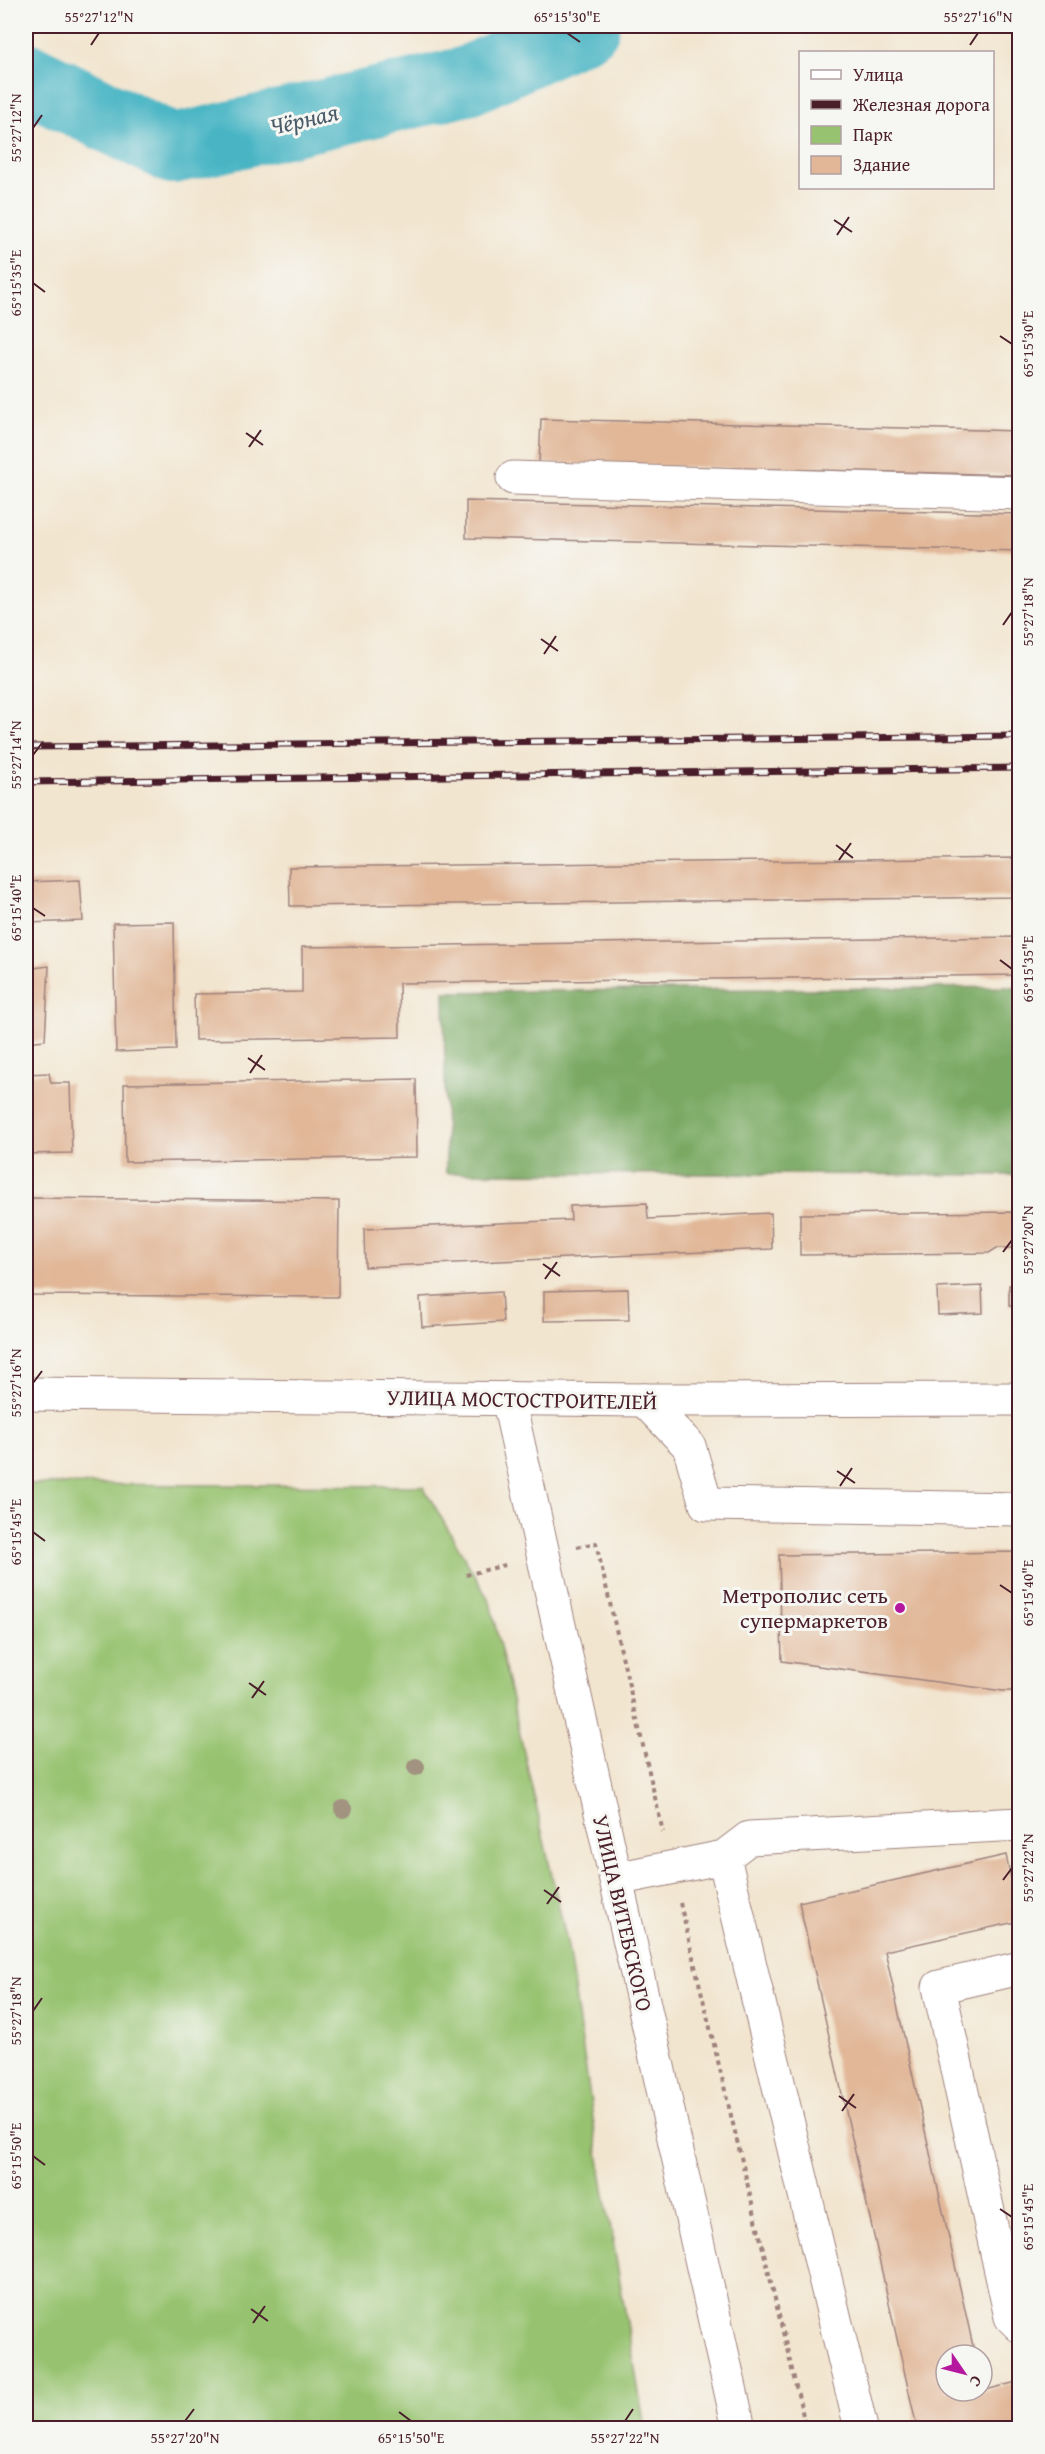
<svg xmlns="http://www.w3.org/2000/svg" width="1045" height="2454" font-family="'Gentium Book Plus',serif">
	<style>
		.green { fill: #97c370; stroke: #70714e; stroke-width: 1.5 }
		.forest { fill: #79a962; stroke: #626446; stroke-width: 1.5 }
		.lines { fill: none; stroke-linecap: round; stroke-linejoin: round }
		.river { stroke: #48b5c4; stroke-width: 70 }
		.building { fill: #e1b798 }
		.minor-casing { stroke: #9e827d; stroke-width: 35 }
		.major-casing { stroke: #9e827d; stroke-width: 35 }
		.path { stroke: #9e827d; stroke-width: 4; stroke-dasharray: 4.5 4.5; stroke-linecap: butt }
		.minor { stroke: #fff; stroke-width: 33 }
		.major { stroke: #fff; stroke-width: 33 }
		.rail-casing { stroke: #4a1f2b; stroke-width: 7 }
		.rail { stroke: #f6f6f2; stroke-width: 4.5; stroke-dasharray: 14; stroke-linecap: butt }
		.tree { fill: #a29380 }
		.ticks { fill: none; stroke: #4a1f2b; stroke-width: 2 }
		.poi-dot { fill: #b5179e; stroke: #f6f6f2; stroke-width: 2 }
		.labels { text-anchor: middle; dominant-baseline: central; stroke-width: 6; stroke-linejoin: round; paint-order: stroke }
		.street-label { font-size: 22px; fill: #4a1f2b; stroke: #f6f6f2 }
		.poi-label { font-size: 22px; fill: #4a1f2b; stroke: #f6f6f2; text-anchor: end }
		.water-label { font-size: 24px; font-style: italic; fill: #495b68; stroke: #f6f6f2 }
		.neatline { fill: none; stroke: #4a1f2b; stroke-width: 2 }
		.ticks-label { font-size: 15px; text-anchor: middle; fill: #4a1f2b }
	</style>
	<rect width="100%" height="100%" fill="#f6f6f2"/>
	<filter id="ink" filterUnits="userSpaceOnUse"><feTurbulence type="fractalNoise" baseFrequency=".0167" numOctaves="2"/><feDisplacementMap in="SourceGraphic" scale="12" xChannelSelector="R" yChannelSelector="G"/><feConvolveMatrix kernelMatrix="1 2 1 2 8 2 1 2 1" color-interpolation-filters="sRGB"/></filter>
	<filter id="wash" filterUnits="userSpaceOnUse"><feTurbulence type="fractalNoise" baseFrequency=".008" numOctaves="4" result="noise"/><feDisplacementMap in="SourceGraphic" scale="24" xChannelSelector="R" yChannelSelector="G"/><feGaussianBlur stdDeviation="1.35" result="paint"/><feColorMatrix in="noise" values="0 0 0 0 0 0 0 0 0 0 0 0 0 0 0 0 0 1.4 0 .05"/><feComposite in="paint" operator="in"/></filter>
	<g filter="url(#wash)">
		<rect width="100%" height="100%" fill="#f2e5cf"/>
		<path class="green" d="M26 1484 423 1486 490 1602 568 1947 599 2159 645 2428H26Z"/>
		<path class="forest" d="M1019 987V1175L446 1173 444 992Z"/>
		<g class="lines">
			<path class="river" d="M26 77 173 149 467 81 585 26"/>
		</g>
		<g id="blocks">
			<path class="building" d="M541 419 1020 431V475L539 463Z
				M466 501 1020 514V551L466 538Z
				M1020 858V897L290 906 289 867Z
				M80 880 83 921 26 923V882Z
				M174 922 176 1050 116 1052 113 923Z
				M1020 937V975L399 983 400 1037 195 1040 194 994 302 992V947Z
				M49 966 45 1040 26 1042V969Z
				M49 1073 51 1083H70L72 1153 26 1154V1074Z
				M416 1079 417 1157 125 1162 124 1084Z
				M26 1198 339 1201 338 1297 26 1295Z
				M647 1203 648 1219 771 1213 772 1249 365 1267 364 1229 571 1220 570 1206Z
				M1020 1212V1248H997L989 1253 800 1255V1214Z
				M1009 1285 1020 1286V1306H1009Z
				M982 1286 983 1313 938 1315 937 1288Z
				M628 1289 629 1320 544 1321V1291Z
				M501 1292 503 1322 422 1327 420 1297Z
				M1020 1552V1691H1003L782 1661 779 1555Z
				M1006 1855 1020 1921 885 1951 975 2355H946V2391H982L1020 2381V2428H917L799 1902Z"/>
		</g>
	</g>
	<g filter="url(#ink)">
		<use href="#blocks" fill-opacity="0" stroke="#9e827d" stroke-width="1.5"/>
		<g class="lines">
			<defs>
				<path id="minor" d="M513 478 1020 493
					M508 1398 739 2428
					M644 1400 689 1446 706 1504 1020 1509
					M616 1879 724 1857
					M1020 1968 939 1987 1011 2317 1020 2326
					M861 2428 724 1857 749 1838 1020 1824"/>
				<path id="major" d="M26 1394 644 1400 1020 1399"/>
			</defs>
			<use href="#minor" class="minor-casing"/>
			<use href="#major" class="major-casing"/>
			<path class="path" d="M577 1547 596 1543 663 1832
				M466 1575 509 1564
				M680 1903 806 2428"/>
			<use href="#minor" class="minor"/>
			<use href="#major" class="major"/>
			<defs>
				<path id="rail" d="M26 747 1020 736
					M26 782 1020 768"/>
			</defs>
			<use href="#rail" class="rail-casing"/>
			<use href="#rail" class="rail"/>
		</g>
		<g class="tree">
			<circle cx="416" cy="1767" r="9"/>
			<circle cx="343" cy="1809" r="9"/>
		</g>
	</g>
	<path class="ticks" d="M567 33 580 42M91 45 99 33M970 45 978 33M33 128 42 115M834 220 852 232M837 235 849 217M33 283 45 292M1000 336 1012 344M246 433 263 445M249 447 261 430M1003 625 1012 612M541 639 558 651M544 654 556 636M33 755 42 743M836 845 853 858M839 860 851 843M33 908 45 916M1000 960 1012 969M248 1058 265 1070M250 1073 262 1055M1003 1252 1012 1240M543 1264 560 1276M545 1279 557 1262M33 1383 42 1371M837 1471 855 1483M840 1486 852 1468M33 1532 45 1541M1000 1585 1012 1593M249 1683 266 1695M252 1698 264 1681M1003 1880 1012 1868M544 1890 561 1902M547 1904 559 1887M33 2011 42 1998M839 2096 856 2108M842 2111 854 2094M33 2156 45 2165M1000 2209 1012 2217M251 2309 268 2321M253 2323 265 2306M399 2412 411 2421M185 2421 194 2409M625 2421 633 2409"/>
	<circle class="poi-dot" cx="900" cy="1608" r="6"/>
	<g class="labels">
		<g class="street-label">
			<text transform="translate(522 1399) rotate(1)">УЛИЦА МОСТОСТРОИТЕЛЕЙ</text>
			<text transform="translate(623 1913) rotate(77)">УЛИЦА ВИТЕБСКОГО</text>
		</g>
		<g class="poi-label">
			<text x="888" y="1595">Метрополис cеть<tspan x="888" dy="25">супермаркетов</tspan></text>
		</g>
		<g class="water-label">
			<text transform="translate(304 119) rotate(-13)">Чёрная</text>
		</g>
	</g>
	<rect width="1045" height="2454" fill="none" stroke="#f6f6f2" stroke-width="66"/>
	<rect x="799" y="51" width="195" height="138" fill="#f6f6f2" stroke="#b1a0a2" stroke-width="1.5"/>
	<rect x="811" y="70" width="30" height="9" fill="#ffffff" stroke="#b1a0a2" stroke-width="1.5"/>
	<text x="853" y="81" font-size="18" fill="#4a1f2b">Улица</text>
	<rect x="811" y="100" width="30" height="9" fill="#4a1f2b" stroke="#b1a0a2" stroke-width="1.5"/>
	<text x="853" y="111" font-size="18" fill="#4a1f2b">Железная дорога</text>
	<rect x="811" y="126" width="30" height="18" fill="#97c370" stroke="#b1a0a2" stroke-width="1.5"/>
	<text x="853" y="141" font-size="18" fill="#4a1f2b">Парк</text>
	<rect x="811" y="156" width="30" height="18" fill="#e1b798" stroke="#b1a0a2" stroke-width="1.5"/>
	<text x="853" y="171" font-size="18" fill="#4a1f2b">Здание</text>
	<g transform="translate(964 2373) rotate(125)"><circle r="28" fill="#f6f6f2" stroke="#b1a0a2" stroke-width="1.5"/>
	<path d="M0-4.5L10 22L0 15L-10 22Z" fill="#b5179e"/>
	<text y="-9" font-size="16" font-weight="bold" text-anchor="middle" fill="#4a1f2b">С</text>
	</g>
	<rect x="33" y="33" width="979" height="2388" class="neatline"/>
	<g class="ticks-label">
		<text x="99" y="22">55°27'12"N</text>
		<text x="567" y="22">65°15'30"E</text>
		<text x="978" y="22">55°27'16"N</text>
		<text transform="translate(16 128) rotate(-90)" y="5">55°27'12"N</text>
		<text transform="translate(16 283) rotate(-90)" y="5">65°15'35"E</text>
		<text transform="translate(1028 344) rotate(-90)" y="5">65°15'30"E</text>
		<text transform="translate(1028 612) rotate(-90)" y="5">55°27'18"N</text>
		<text transform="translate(16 755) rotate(-90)" y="5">55°27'14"N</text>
		<text transform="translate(16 908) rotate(-90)" y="5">65°15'40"E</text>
		<text transform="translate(1028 969) rotate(-90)" y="5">65°15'35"E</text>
		<text transform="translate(1028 1240) rotate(-90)" y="5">55°27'20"N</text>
		<text transform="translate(16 1383) rotate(-90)" y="5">55°27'16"N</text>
		<text transform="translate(16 1532) rotate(-90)" y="5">65°15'45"E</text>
		<text transform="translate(1028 1593) rotate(-90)" y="5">65°15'40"E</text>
		<text transform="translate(1028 1868) rotate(-90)" y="5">55°27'22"N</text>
		<text transform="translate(16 2011) rotate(-90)" y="5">55°27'18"N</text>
		<text transform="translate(16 2156) rotate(-90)" y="5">65°15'50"E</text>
		<text transform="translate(1028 2217) rotate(-90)" y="5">65°15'45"E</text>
		<text x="185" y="2443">55°27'20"N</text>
		<text x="411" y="2443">65°15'50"E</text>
		<text x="625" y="2443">55°27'22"N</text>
	</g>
</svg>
